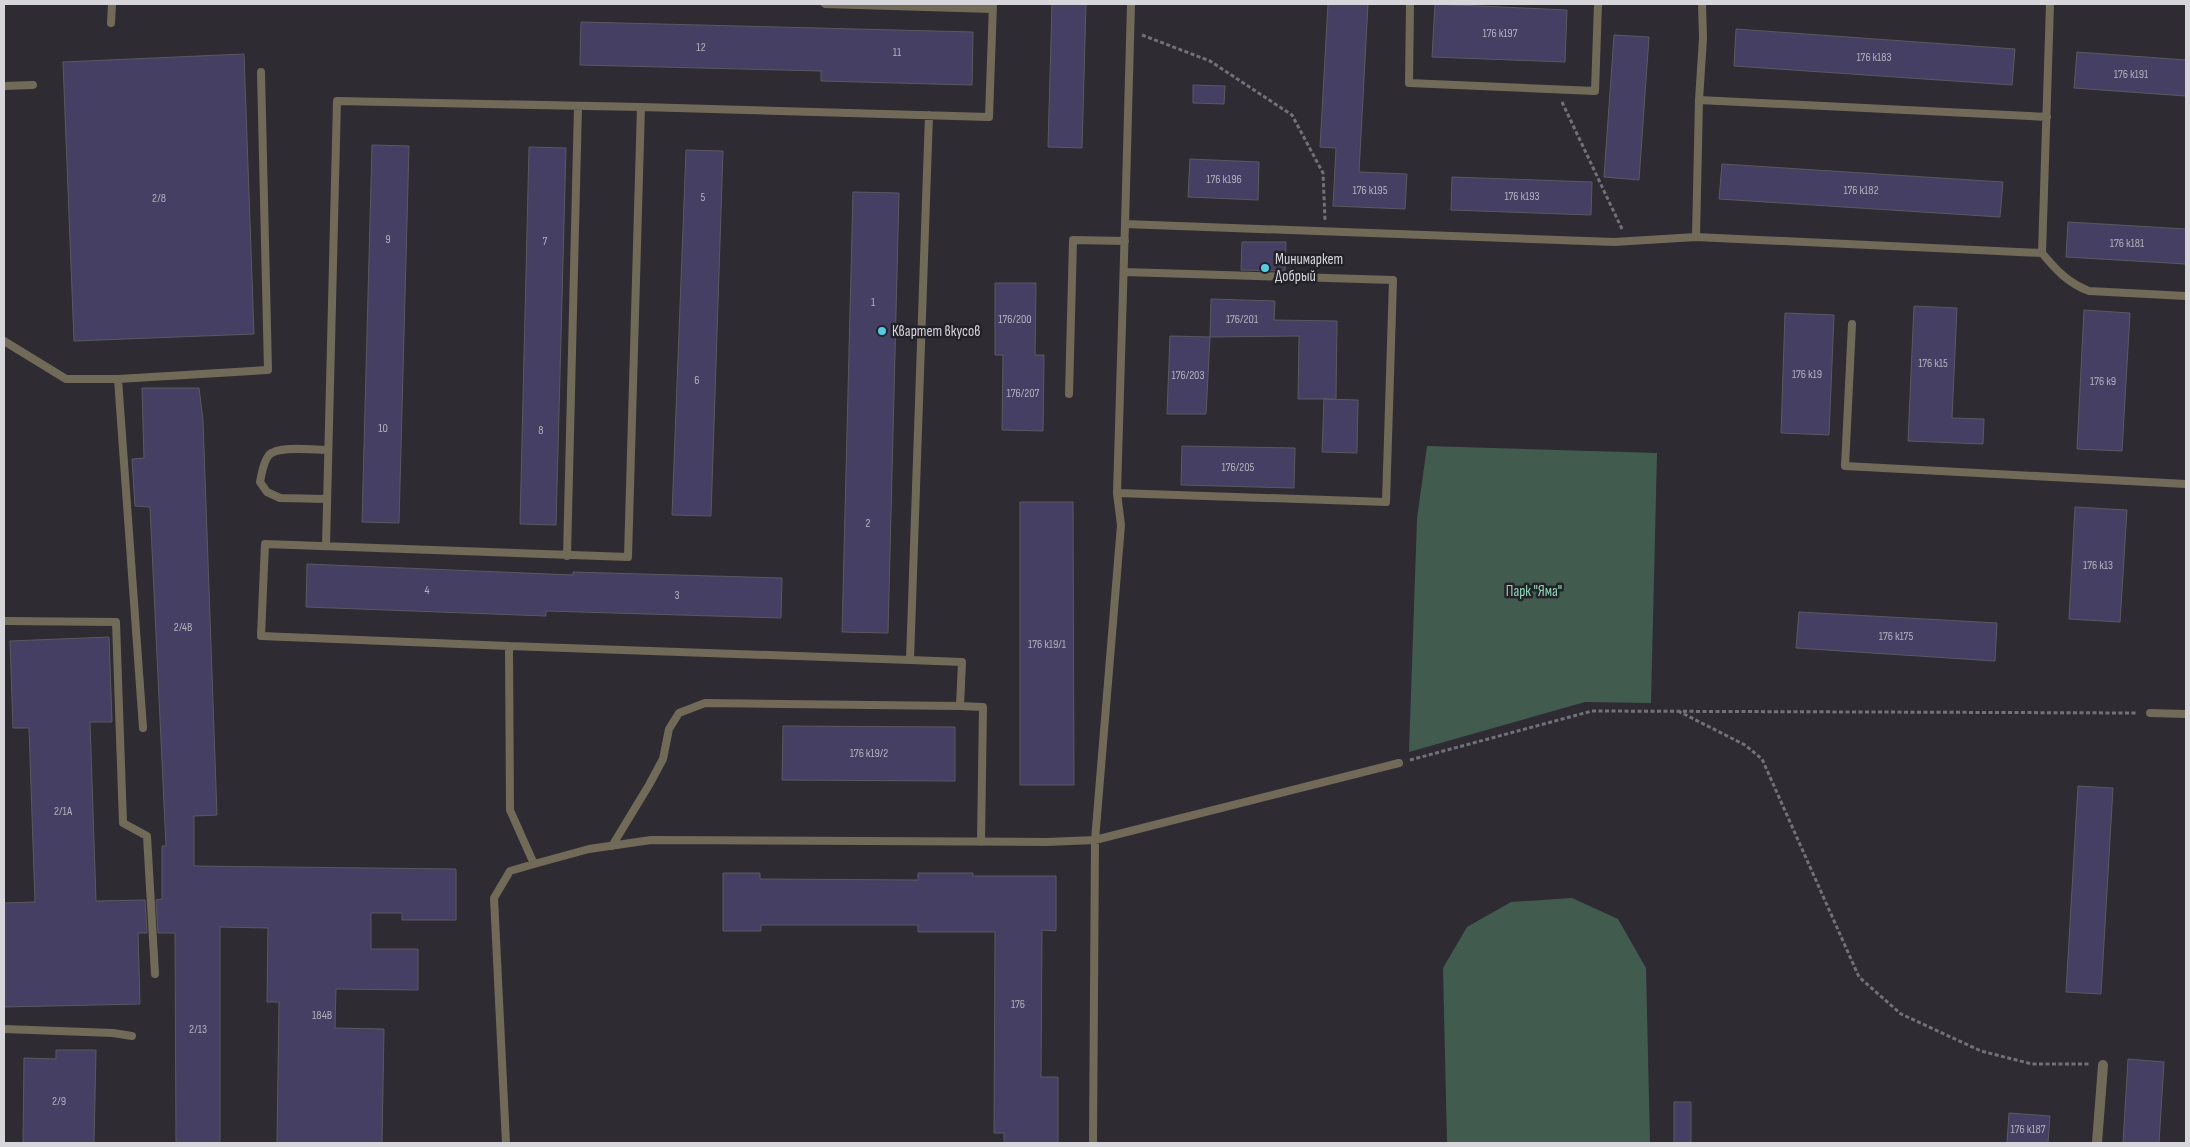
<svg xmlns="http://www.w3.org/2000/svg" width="2190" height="1147" font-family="'Sofia Sans Condensed',sans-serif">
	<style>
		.green { fill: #415c4f }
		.building { fill: #453f63; stroke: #5a5962 }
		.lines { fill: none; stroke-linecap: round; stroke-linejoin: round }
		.path { stroke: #737178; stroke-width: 3; stroke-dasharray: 4 2.5; stroke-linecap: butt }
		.lane { stroke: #726a59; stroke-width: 8 }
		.street { stroke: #726a59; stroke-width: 10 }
		.poi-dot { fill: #55cae0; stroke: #242229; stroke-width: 2 }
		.labels { text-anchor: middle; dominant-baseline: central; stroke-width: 5; stroke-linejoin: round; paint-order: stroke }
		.number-label { font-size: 12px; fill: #b2b0bd }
		.poi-label { font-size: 15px; fill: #d7d6db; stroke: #242229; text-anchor: start }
		.park-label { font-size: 15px; fill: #8fd9b7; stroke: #242229 }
	</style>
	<rect width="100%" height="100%" fill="#2e2b33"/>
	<path class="green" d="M1427 446 1657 453 1651 703 1585 702 1409 752 1417 519Z
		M1572 898 1618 919 1646 968 1650 1143H1447L1443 968 1467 927 1511 902Z"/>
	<path class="building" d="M1052 4H1086L1082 148 1048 147Z
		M1328 4H1368L1359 172 1407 174 1405 209 1333 206 1336 148 1320 147Z
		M1435 4 1567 10 1565 62 1432 57Z
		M581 22 973 32 972 85 821 81V71L580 65Z
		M1736 29 2015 49 2012 85 1734 66Z
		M1614 35 1649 37 1639 180 1604 177Z
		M2077 52 2186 60V96L2074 88Z
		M244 54 254 334 74 341 63 62Z
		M1193 85 1225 86 1224 104 1193 103Z
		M372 145 409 146 399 523 362 522Z
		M529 147 566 148 556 525 520 524Z
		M686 150 723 151 711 516 672 515Z
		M1190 159 1259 162 1258 200 1188 197Z
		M1722 164 2003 182 2000 217 1719 199Z
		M1452 177 1592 182 1591 215 1451 210Z
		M853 192 899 193 888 633 842 632Z
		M2068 222 2186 229V264L2066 257Z
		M1242 242H1286L1285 271 1241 270Z
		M995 283H1036L1035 355H1044L1043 431 1002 430 1003 355H995Z
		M1211 299 1275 301 1274 320 1337 321 1336 399H1298L1299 336 1210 337Z
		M1914 306 1957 308 1952 418 1984 419 1983 444 1908 441Z
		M2084 310 2130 313 2122 451 2077 449Z
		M1785 313 1834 315 1829 435 1781 433Z
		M1170 336 1210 337 1206 414H1167Z
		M142 388H199L203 420 217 815 194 816V866L456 869V920H402V913H371V949H418V990L336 989 335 1028 384 1029 382 1143H277L279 1002H267L268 928 220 927V1143H176L175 933H158L156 900 162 899V846H166L150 507 135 506 132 459 144 458Z
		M1324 399 1358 400 1357 453 1322 452Z
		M1182 446 1295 448 1294 488 1181 485Z
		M1020 502H1073L1074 785H1020Z
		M2075 507 2127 510 2120 622 2069 619Z
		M307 564 573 575V572L782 578 781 618 546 611V616L306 607Z
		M1799 612 1997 623 1995 661 1796 648Z
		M109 637 112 722H90L96 901 145 900 147 933H138L140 1004 4 1007V903L35 902 29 728H13L10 641Z
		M783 726 955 727V781L782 780Z
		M2078 786 2113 788 2101 994 2066 992Z
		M723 873H760V879L918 880V873H973V876H1056V931L1042 930 1041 1077H1058V1143H1004V1133H994L995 932H918V925H761V931H723Z
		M56 1050H96L94 1143H23L24 1058 56 1059Z
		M2128 1059 2164 1062 2159 1143H2123Z
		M1674 1102H1691V1143H1674Z
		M2009 1113 2050 1116 2048 1143H2007Z"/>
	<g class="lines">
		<path class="path" d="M1142 35 1210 61 1292 115 1323 173 1325 220
			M1562 102 1622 229
			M1678 711 1745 745 1762 759 1859 977 1901 1014 1981 1051 2032 1064H2089
			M1410 760 1592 711 2137 713"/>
		<path class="lane" d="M825 4 992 9
			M1410 4 1409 83 1595 91 1598 4
			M1702 4 1703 38 1699 100 1696 237 2042 253
			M2050 4 2042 253C2056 270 2068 283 2089 291L2186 296
			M111 23 112 4
			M4 86 33 85
			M1699 100 2047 117
			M1125 224 1131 4
			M1124 272 1393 280 1386 502 1117 493 1125 224 1614 242 1696 237
			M1852 324 1845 466 2186 484
			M4 341 66 379H118L268 370 261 72
			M118 379 143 728
			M1069 394 1073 240 1125 241
			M327 499 280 498 267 492 260 482C262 473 263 462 269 455 278 445 315 450 328 450
			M326 546 337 101 641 107
			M567 556 578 106
			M4 621 116 622 123 823 147 836 155 974
			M509 646 910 660 929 115
			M910 660 962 662 960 706 983 707 981 842
			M2150 713 2186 714
			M612 846 649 785 663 759 669 729 679 713 705 703 960 706
			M534 864 589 849 651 840 1046 842 1095 840 1399 763
			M4 1029 113 1033 132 1036
			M506 1143 494 898 510 871 534 864 510 810 509 646 261 636 265 544 628 557 641 107 989 117 993 4
			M1093 1143 1095 840 1121 525 1117 493"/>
		<path class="street" d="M2097 1143 2103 1065"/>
	</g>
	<g class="poi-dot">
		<circle cx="1265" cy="268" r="5"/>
		<circle cx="882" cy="331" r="5"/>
	</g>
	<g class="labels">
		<g class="number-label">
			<text x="1500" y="33">176 к197</text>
			<text x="701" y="47">12</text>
			<text x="897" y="52">11</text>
			<text x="1874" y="57">176 к183</text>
			<text x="2131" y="74">176 к191</text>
			<text x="1224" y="179">176 к196</text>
			<text x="1370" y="190">176 к195</text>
			<text x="1861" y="190">176 к182</text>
			<text x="1522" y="196">176 к193</text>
			<text x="703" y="197">5</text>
			<text x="159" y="198">2/8</text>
			<text x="388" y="239">9</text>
			<text x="545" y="241">7</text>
			<text x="2127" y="243">176 к181</text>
			<text x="873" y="302">1</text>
			<text x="1015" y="319">176/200</text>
			<text x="1242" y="319">176/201</text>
			<text x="1933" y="363">176 к15</text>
			<text x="1807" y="374">176 к19</text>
			<text x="1188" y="375">176/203</text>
			<text x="697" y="380">6</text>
			<text x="2103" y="381">176 к9</text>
			<text x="1023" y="393">176/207</text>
			<text x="383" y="428">10</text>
			<text x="541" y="430">8</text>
			<text x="1238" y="467">176/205</text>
			<text x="868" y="523">2</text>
			<text x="2098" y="565">176 к13</text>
			<text x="427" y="590">4</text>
			<text x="677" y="595">3</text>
			<text x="183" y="627">2/4В</text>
			<text x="1896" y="636">176 к175</text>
			<text x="1047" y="644">176 к19/1</text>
			<text x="869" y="753">176 к19/2</text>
			<text x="63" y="811">2/1А</text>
			<text x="1018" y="1004">176</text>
			<text x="322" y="1015">184В</text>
			<text x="198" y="1029">2/13</text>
			<text x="59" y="1101">2/9</text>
			<text x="2028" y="1129">176 к187</text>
		</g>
		<g class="poi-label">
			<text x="1275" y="259">Минимаркет<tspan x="1275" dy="17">Добрый</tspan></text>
			<text x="892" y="331">Квартет вкусов</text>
		</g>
		<g class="park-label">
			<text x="1534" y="591">Парк "Яма"</text>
		</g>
	</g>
	<rect width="2190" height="1147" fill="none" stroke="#d7d6db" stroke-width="10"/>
</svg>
